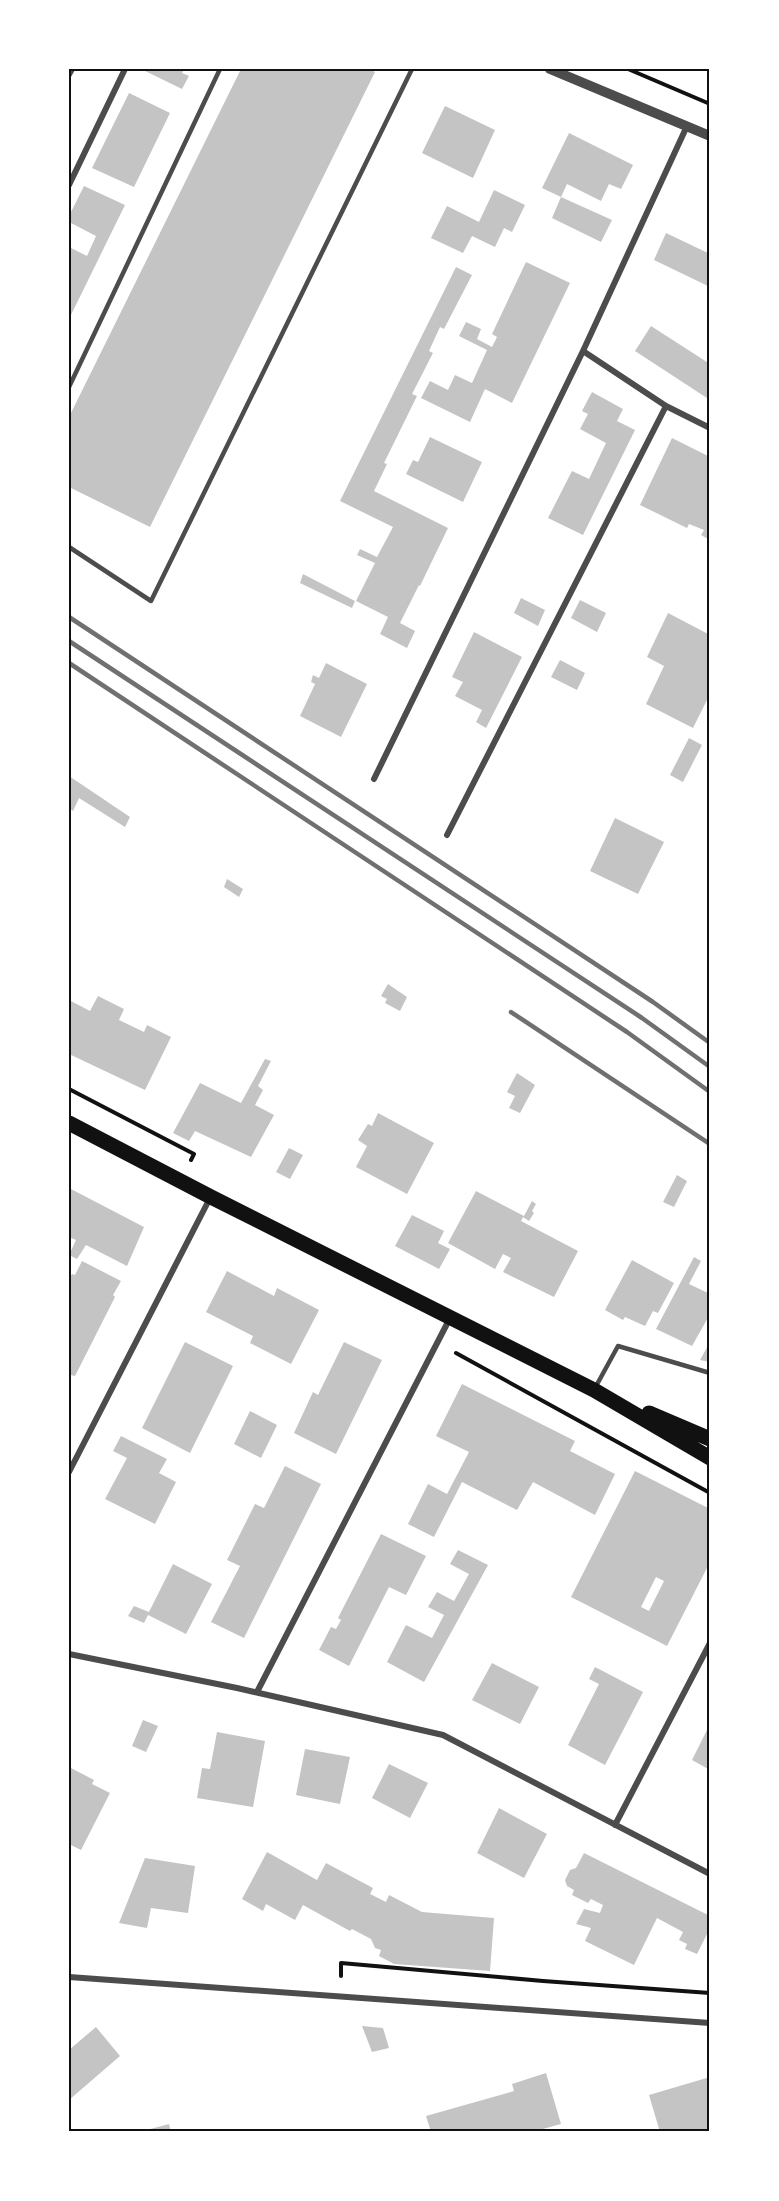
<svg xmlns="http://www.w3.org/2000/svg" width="779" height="2201" font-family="Helvetica,sans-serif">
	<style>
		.building { fill: #c4c4c4; fill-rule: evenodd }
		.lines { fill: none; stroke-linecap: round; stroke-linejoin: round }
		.path { stroke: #111; stroke-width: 4 }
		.service { stroke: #4c4c4c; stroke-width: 4.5 }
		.minor { stroke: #4c4c4c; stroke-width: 6 }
		.tertiary { stroke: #4c4c4c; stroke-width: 10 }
		.primary { stroke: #111; stroke-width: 15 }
		.rail { stroke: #707070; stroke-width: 4.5 }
		.neatline { fill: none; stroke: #111; stroke-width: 2 }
	</style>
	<rect width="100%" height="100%" fill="#fff"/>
	<path class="building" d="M141 69H184L182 73 189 76 182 89Z
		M241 69H369L375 72 150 527 69 487V417Z
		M129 93 170 113 134 187 92 168Z
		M445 106 495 130 473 178 422 153Z
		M569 133 633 165 621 189 609 184 601 201 567 184 561 197 542 188Z
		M84 186 125 205 69 319V247L87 256 96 236 69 222V216Z
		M494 190 525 205 512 232 504 228 495 247 472 236 463 253 431 238 447 206 479 222Z
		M561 197 612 220 601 242 552 218Z
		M666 233 710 254V287L654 260Z
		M526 262 570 283 512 403 485 389 470 422 421 398 430 381 448 390 455 375 472 383 487 350 459 336 466 322 481 329 477 339 492 347 497 337 492 334Z
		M456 267 472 275 444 329 440 327 429 351 433 353 412 394 417 396 384 463 387 464 374 491 448 528 420 586 419 585 400 623 415 631 407 648 380 634 388 617 356 601 375 563 357 555 360 549 377 557 393 527 340 501Z
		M651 326 710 364V400L635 351Z
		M592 392 623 409 617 421 635 430 583 535 548 518 572 471 589 479 606 443 580 429 588 414 582 411Z
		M430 437 482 462 463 502 406 474 413 460 418 462Z
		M672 438 710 457V540L701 535 704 530 689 524 687 528 640 505Z
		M303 574 355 601 352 608 300 583Z
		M521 598 545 610 538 626 514 613Z
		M580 600 606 613 597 632 571 618Z
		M668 613 710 635V694L693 728 646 704 664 666 647 657Z
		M474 632 522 657 486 728 476 722 482 710 455 696 463 682 452 677Z
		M560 660 585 673 577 690 551 677Z
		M326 663 367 684 341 737 300 716 315 684 311 682 313 675 319 678Z
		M689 738 702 745 683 782 670 775Z
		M69 776 130 817 125 827 79 798 73 811 69 808Z
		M615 818 664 842 638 894 590 871Z
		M227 879 243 889 239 897 224 887Z
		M388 984 407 997 400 1011 385 1003 387 999 381 996Z
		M98 996 124 1009 119 1020 144 1032 147 1025 171 1037 145 1090 69 1054V1000L90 1011Z
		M265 1059 271 1061 258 1086 263 1090 255 1105 274 1115 251 1157 195 1131 189 1141 173 1133 200 1083 241 1103Z
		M517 1073 535 1085 520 1113 509 1108 515 1096 507 1092Z
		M378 1113 434 1143 407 1194 356 1167 367 1146 358 1140 368 1124 372 1126Z
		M289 1148 303 1155 290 1179 276 1172Z
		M677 1175 687 1181 674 1207 663 1202Z
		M69 1188 144 1227 127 1266 86 1245 77 1259 69 1255 76 1240 69 1237Z
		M476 1191 524 1216 532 1201 536 1204 532 1211 534 1213 529 1221 523 1217 521 1221 578 1251 554 1297 503 1272 511 1258 503 1254 495 1269 448 1243Z
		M412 1215 444 1231 438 1243 450 1249 439 1269 395 1246Z
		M694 1257 701 1261 689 1284 710 1294V1314L692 1346 656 1329Z
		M632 1260 674 1283 658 1313 653 1311 645 1326 625 1317 623 1320 605 1310Z
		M82 1261 121 1281 113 1295 115 1297 75 1376 71 1375 69 1379V1279L72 1274 75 1275Z
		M227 1271 274 1296 277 1288 319 1310 291 1364 250 1343 253 1336 206 1312Z
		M185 1342 233 1366 190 1453 142 1428Z
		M344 1342 382 1360 336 1454 294 1433 313 1392 318 1395Z
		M710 1342V1362L700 1360Z
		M462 1384 575 1441 570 1451 615 1474 595 1515 533 1482 517 1510 462 1482 434 1537 408 1524 428 1484 447 1494 469 1452 436 1436Z
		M250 1411 277 1425 261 1458 234 1444Z
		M121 1436 167 1459 159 1473 176 1482 155 1524 105 1499 127 1458 113 1451Z
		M285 1466 321 1484 244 1638 211 1622 240 1566 227 1560 255 1504 264 1508Z
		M635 1471 710 1509V1562L667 1646 571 1597ZM656 1577 664 1581 649 1611 641 1607Z
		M381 1534 426 1556 406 1595 389 1587 349 1666 319 1650 331 1627 336 1629 341 1620 338 1618Z
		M458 1550 488 1565 424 1682 387 1662 406 1625 432 1638 444 1615 428 1607 437 1592 454 1601 469 1574 450 1564Z
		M173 1564 212 1584 186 1634 148 1615 144 1623 128 1616 134 1606 149 1612Z
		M492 1663 539 1687 520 1724 472 1700Z
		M595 1667 643 1692 605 1765 568 1745 599 1684 589 1679Z
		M143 1720 158 1726 146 1752 132 1746Z
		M710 1724V1770L692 1760Z
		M217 1732 265 1741 253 1807 197 1798 202 1768 210 1769Z
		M305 1749 350 1757 340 1804 296 1795Z
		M389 1764 428 1783 410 1818 372 1798Z
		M69 1767 94 1780 92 1784 110 1793 81 1850 69 1844Z
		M499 1808 547 1834 524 1878 477 1853Z
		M267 1852 317 1880 326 1863 373 1888 370 1894 386 1902 389 1895 422 1912 494 1918 490 1971 394 1964 379 1956 381 1950 375 1948 371 1939 352 1929 350 1931 303 1905 295 1920 266 1904 263 1911 242 1899Z
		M584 1853 710 1916V1928L697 1954 685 1949 687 1944 679 1940 683 1932 657 1918 634 1965 585 1941 591 1928 576 1924 584 1909 600 1913 603 1905 591 1899 588 1903 572 1895 574 1890 567 1886 565 1880 570 1870 576 1868Z
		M145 1858 195 1866 188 1913 151 1908 147 1928 119 1923Z
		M362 2026 383 2028 389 2048 372 2052Z
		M96 2027 120 2056 69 2100V2050Z
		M546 2073 561 2124 532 2132H431L426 2116 514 2091 512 2084Z
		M710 2077V2132H660L649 2095Z
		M169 2124 171 2132H143V2131Z"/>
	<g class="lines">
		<path class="path" d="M628 69 710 104
			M69 1089 194 1154 191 1160
			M456 1353 710 1493
			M341 1976V1963L543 1981 710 1993"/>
		<path class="service" d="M69 76 73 69
			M69 387 220 69
			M69 547 151 601 412 69
			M595 1388 618 1346 710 1373"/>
		<path class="minor" d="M69 185 125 69
			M583 351 666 406 710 428
			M374 779 583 351 687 126
			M447 835 666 406
			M69 1472 210 1198
			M69 1654 237 1688 443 1735 710 1874
			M257 1692 450 1318
			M615 1825 710 1643
			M69 1977 710 2023"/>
		<path class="tertiary" d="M550 69 710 136"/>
		<path class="primary" d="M69 1123 211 1197 594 1390 710 1458
			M649 1413 710 1439"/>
		<path class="rail" d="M69 617 653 1002 710 1043
			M69 641 642 1018 710 1067
			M69 663 627 1032 710 1092
			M511 1012 710 1144"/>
	</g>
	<rect width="779" height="2201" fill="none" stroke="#ffffff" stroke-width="141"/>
	<rect x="70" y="70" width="638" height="2060" class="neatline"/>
</svg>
